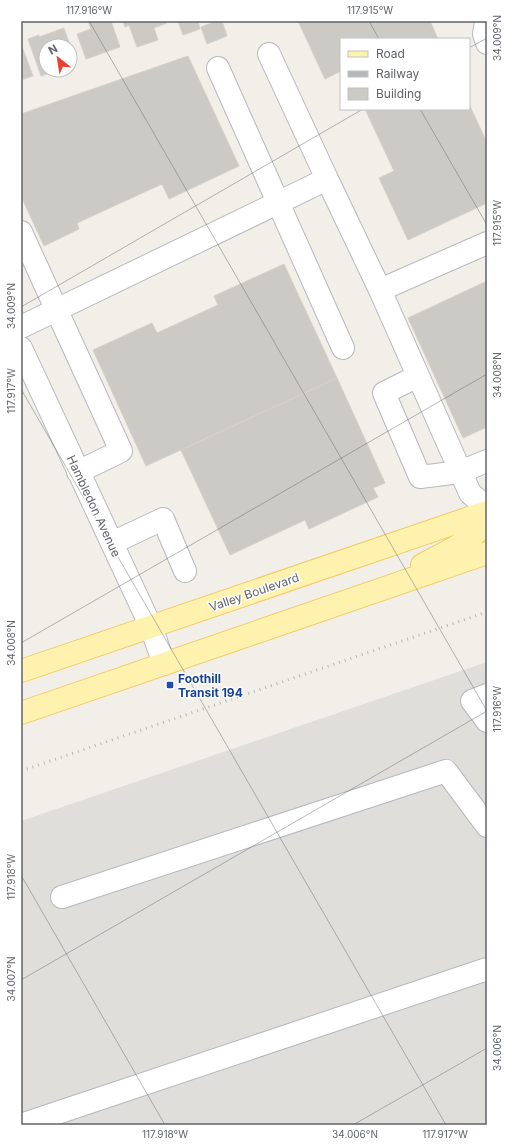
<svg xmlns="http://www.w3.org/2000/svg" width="508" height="1146" font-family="Inter,sans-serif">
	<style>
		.industrial { fill: #e0deda }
		.building { fill: #cccac5; stroke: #d6d1c6 }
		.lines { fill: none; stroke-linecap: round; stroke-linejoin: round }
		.minor-casing { stroke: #b5b8bc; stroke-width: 24 }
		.major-casing { stroke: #f2c960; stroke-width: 24 }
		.minor { stroke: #fff; stroke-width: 22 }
		.major { stroke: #fff2af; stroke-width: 22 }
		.rail { stroke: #b6b7b8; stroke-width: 3; stroke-dasharray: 1 5; stroke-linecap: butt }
		.ticks { fill: none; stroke: #5f6368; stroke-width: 1; stroke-opacity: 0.45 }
		.transit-dot { fill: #1a4fb4; stroke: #fff; stroke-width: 1.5 }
		.labels { text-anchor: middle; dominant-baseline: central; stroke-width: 3; stroke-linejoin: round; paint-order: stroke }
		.street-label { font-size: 12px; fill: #5f6368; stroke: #fff }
		.transit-label { font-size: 12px; font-weight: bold; fill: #164399; stroke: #fff; text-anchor: start }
		.neatline { fill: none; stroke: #5f6368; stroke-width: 1.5 }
		.ticks-label { font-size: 10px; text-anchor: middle; fill: #5f6368 }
	</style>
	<rect width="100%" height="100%" fill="#f1efe8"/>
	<path class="industrial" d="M487 662V1125H21V821Z"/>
	<path class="building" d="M88 21H111L120 47 86 59 77 34 91 29Z
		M123 21H166L167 23 154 28 158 40 137 47 129 25 125 27Z
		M178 21H198L200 29 183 35Z
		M217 21H222L227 36 207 44 201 27Z
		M298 21H430L438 39H341V71L325 79Z
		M64 28 76 63 70 66V46H46V70H57L41 76 28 39 39 35V37Z
		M21 44 33 76 21 80Z
		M188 56 239 166 169 199 162 184 77 223 79 229 44 246 21 196V114Z
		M469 104 487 143V203L408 240 379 178 394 171 365 109H469Z
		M284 264 337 378 146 466 93 350 152 323 157 333 218 305 214 296Z
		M487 281V427L463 438 408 318Z
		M337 378 385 483 373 488 378 497 309 529 305 520 230 555 181 450Z"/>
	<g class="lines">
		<defs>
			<path id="minor" d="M486 21 484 34 487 43
				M269 54 327 179
				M218 68 343 348
				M21 232 121 451 78 472
				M380 290 470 493 487 508
				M21 327 327 179 380 290 487 243
				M21 348 151 627 164 664
				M418 376 384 393 420 477 460 472 487 461
				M112 543 163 519 185 571
				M487 695 472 701 487 721
				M62 897 446 771 487 826
				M21 1125 487 969"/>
			<path id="major" d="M422 565C440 555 480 538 487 518
				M21 671 487 512
				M21 713 487 553"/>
		</defs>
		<use href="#minor" class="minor-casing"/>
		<use href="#major" class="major-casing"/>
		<use href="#minor" class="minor"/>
		<use href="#major" class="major"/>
		<path class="rail" d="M21 771 487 612"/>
	</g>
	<path class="ticks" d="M89 21 487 711M369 21 379 39M469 48 487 38M420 109 487 225M21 307 363 109M21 389 446 1125M21 643 487 374M21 875 165 1125M21 980 487 711M353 1125 487 1048"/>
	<rect class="transit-dot" x="166" y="681" width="8" height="8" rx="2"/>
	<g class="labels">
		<g class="street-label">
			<text transform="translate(94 506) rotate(65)">Hambledon Avenue</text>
			<text transform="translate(254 592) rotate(-19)">Valley Boulevard</text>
		</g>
		<g class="transit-label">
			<text x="178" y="678">Foothill<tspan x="178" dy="14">Transit 194</tspan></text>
		</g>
	</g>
	<rect width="508" height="1146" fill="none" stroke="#ffffff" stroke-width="44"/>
	<rect x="340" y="38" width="130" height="72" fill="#ffffff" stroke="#bfc1c3"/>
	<rect x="348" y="51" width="20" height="6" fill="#fff2af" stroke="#bfc1c3"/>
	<text x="376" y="58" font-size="12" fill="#5f6368">Road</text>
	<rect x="348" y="71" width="20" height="6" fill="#b6b7b8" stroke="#bfc1c3"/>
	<text x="376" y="78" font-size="12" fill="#5f6368">Railway</text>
	<rect x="348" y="88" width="20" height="12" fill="#cccac5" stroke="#bfc1c3"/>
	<text x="376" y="98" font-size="12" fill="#5f6368">Building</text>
	<g transform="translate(58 58) rotate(330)"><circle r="19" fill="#ffffff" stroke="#bfc1c3"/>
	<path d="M0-3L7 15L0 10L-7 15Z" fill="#ea4335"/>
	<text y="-6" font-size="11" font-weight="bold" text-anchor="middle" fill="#5f6368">N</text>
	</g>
	<rect x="22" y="22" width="464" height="1102" class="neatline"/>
	<g class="ticks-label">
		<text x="89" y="14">117.916°W</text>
		<text x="370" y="14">117.915°W</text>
		<text transform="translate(497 38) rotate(-90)" y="4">34.009°N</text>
		<text transform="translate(497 223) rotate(-90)" y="4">117.915°W</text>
		<text transform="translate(11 306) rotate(-90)" y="4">34.009°N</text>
		<text transform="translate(497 375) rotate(-90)" y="4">34.008°N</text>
		<text transform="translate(11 391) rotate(-90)" y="4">117.917°W</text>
		<text transform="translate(11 643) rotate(-90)" y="4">34.008°N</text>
		<text transform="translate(497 709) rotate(-90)" y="4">117.916°W</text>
		<text transform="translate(11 877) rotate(-90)" y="4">117.918°W</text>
		<text transform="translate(11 979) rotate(-90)" y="4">34.007°N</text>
		<text transform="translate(497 1048) rotate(-90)" y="4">34.006°N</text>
		<text x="165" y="1138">117.918°W</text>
		<text x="355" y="1138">34.006°N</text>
		<text x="445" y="1138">117.917°W</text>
	</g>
</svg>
